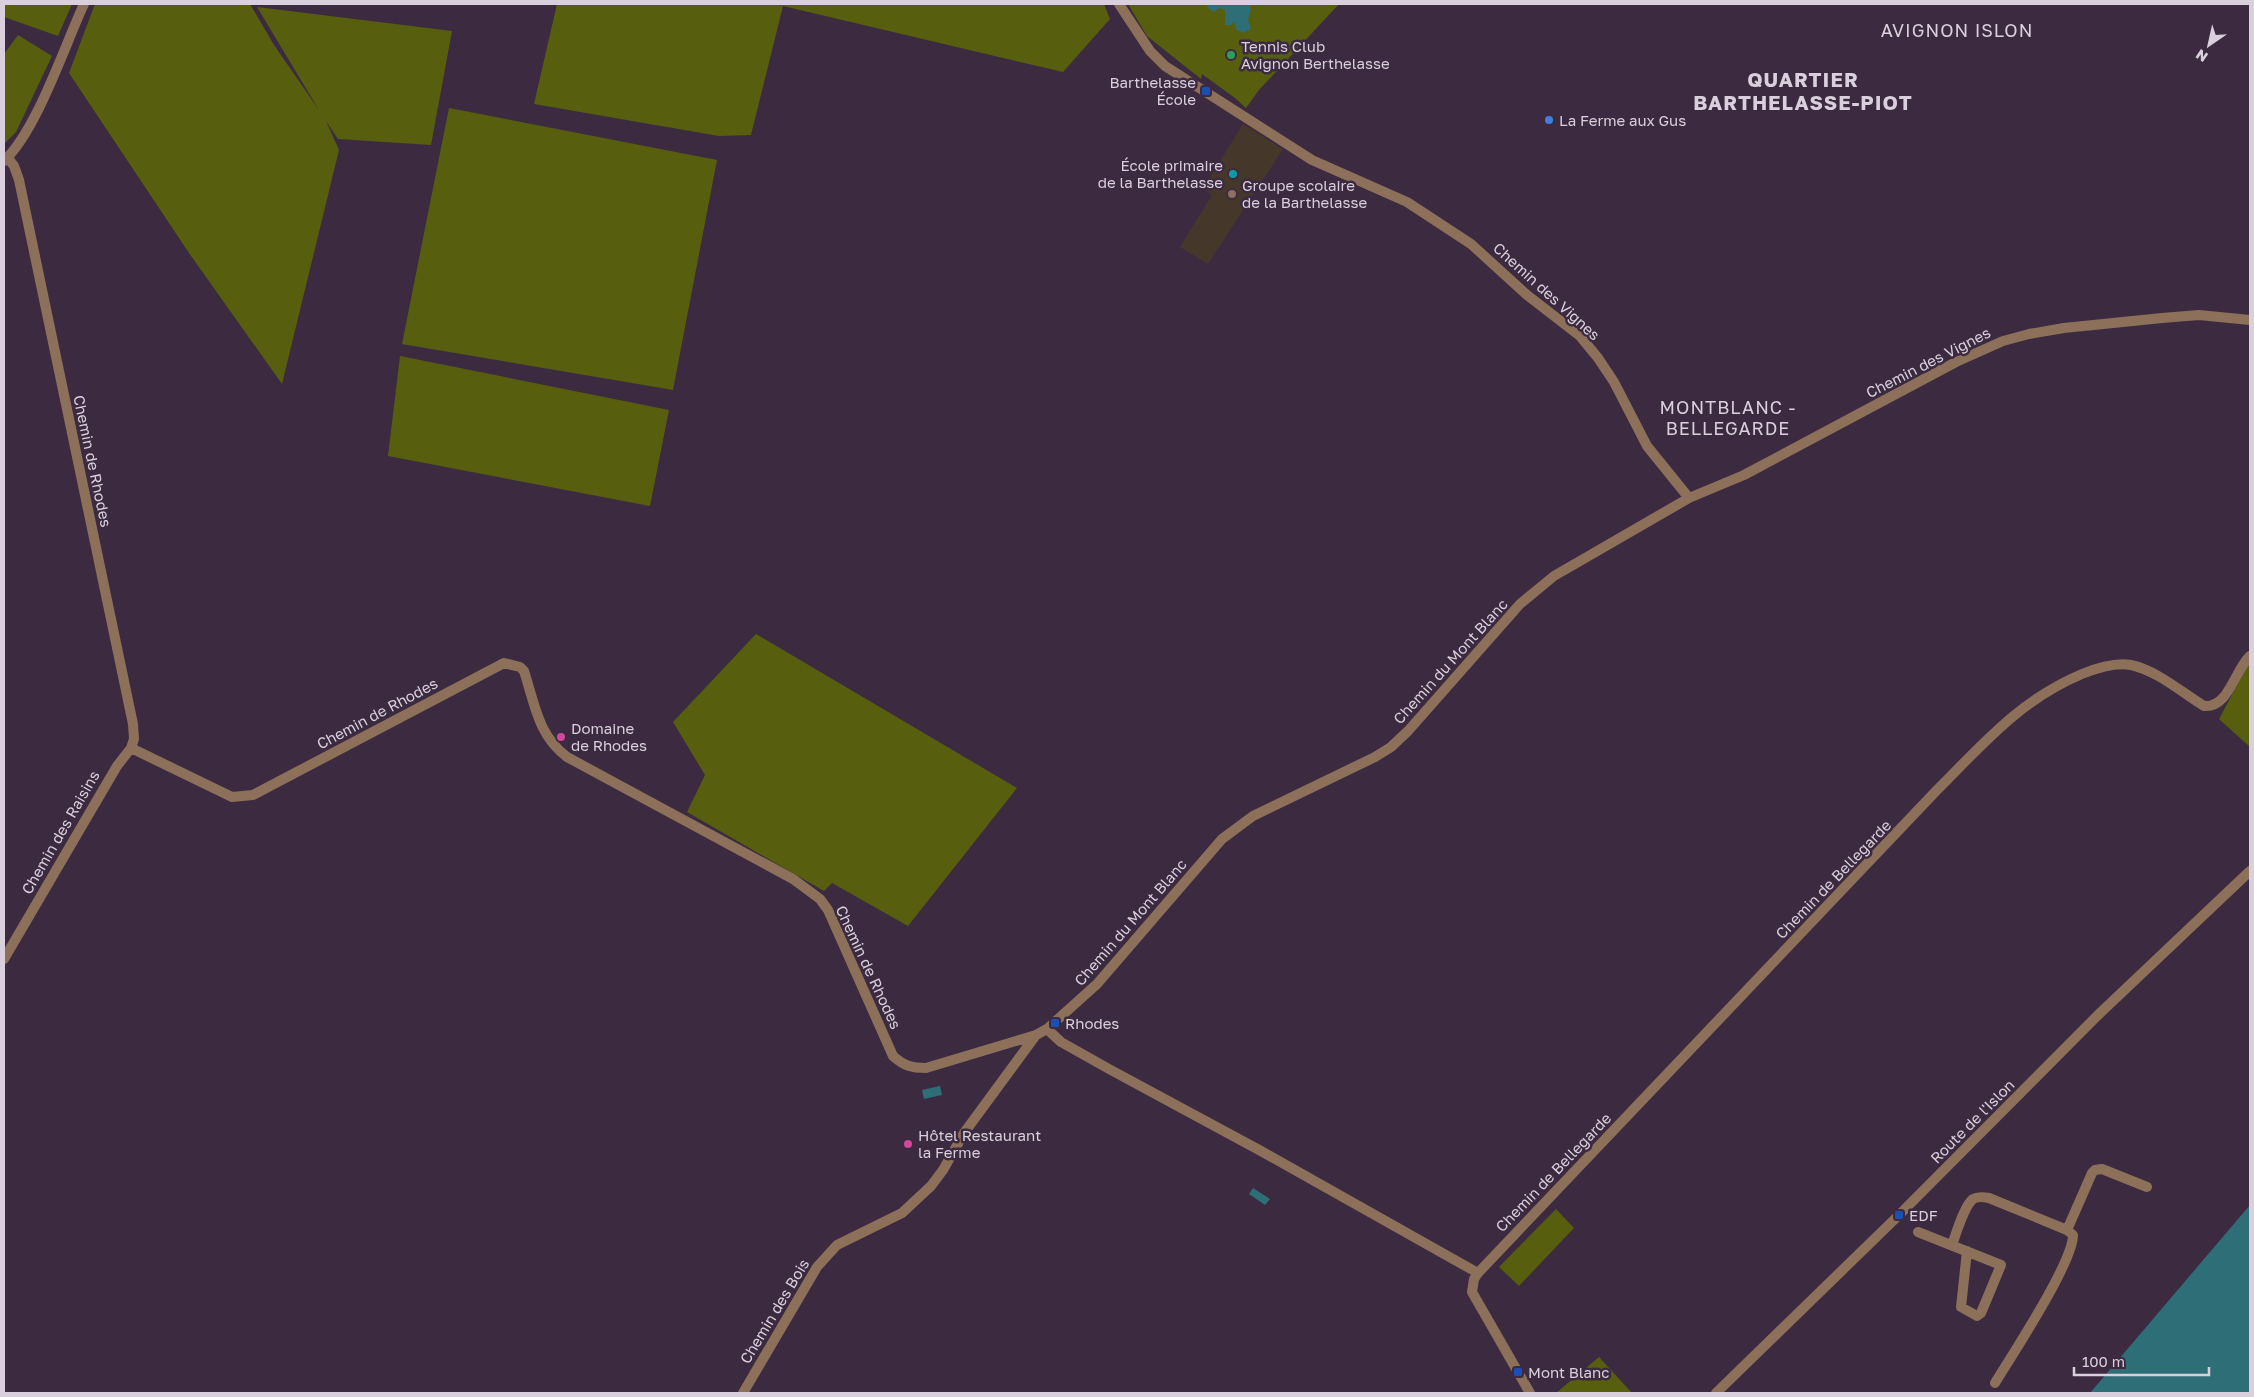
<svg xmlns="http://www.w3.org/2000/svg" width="2254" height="1397" font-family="'Golos Text',sans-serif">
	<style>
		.education { fill: #46372b }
		.green { fill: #575e0e }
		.water { fill: #2e6e77 }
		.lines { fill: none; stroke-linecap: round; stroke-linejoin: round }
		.minor { stroke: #8d7059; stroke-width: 10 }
		.tertiary { stroke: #8d7059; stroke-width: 10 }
		.leisure-dot { fill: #2e9e5b; stroke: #3c2b40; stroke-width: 2 }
		.transit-dot { fill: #1a4fb4; stroke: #3c2b40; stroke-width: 2 }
		.shop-dot { fill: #3f7fe0; stroke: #3c2b40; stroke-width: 2 }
		.culture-dot { fill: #0f9aa8; stroke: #3c2b40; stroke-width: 2 }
		.education-dot { fill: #8d6e63; stroke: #3c2b40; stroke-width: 2 }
		.hotel-dot { fill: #d1479c; stroke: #3c2b40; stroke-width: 2 }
		.labels { text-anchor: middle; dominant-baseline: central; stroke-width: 5; stroke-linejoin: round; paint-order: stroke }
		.poi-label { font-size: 15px; fill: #dacfdc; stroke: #3c2b40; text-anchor: start }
		.street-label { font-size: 15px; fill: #dacfdc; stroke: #3c2b40 }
		.quarter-label { font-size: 18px; letter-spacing: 1px; fill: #dacfdc; stroke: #3c2b40 }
		.district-label { font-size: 20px; font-weight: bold; letter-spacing: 1px; fill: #dacfdc; stroke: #3c2b40 }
	</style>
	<rect width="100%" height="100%" fill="#3c2b40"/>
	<path class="education" d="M1243 124 1283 149 1208 264 1180 247 1212 195 1207 192 1205 187 1207 182Z"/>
	<path class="green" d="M4 4H72L58 36 4 17Z
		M95 4H250L274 45 319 110 257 7 452 31 431 145 338 139 326 121 339 150 282 384 189 253 69 73Z
		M557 4H1104L1110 19 1063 72 783 6 751 135 719 136 534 104Z
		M1128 4H1339L1259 90 1246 108 1235 98 1202 74 1201 79 1147 36Z
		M18 35 52 56 16 132 4 144V54Z
		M449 108 717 160 673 390 402 344Z
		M400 356 669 410 650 506 388 456Z
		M756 634 1017 788 908 926 832 883 824 891 687 812 705 775 673 722Z
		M2250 661V747L2219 719Z
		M1556 1209 1574 1228 1519 1286 1499 1267Z
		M1599 1357 1632 1393H1556Z"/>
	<path class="water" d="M1206 4H1249L1251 10 1248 19 1251 29 1243 33 1237 30 1234 22 1231 25H1225V10L1220 8 1213 12 1208 8Z
		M940 1086 942 1095 924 1099 922 1090Z
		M1253 1188 1270 1199 1265 1205 1249 1194Z
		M2250 1205V1393H2090Z"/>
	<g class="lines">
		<path class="minor" d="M1119 4 1150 51 1165 66 1312 160 1407 202 1471 244 1527 295 1580 336 1598 358 1614 382 1647 446 1689 498
			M8 158 14 166 19 180 133 724 134 739 131 748 232 797 253 795 504 663 520 667 524 671C535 705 538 735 567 757L793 879 820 899 828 910 893 1056C904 1066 912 1068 926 1068L1036 1035 1047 1029 1097 984 1222 839 1253 816 1375 757 1391 747 1408 731 1520 604 1554 576 1689 498 1744 475 1956 362 2003 341 2029 334 2064 328 2162 318 2199 315 2250 320
			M4 161C37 130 64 47 84 4
			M4 959 117 766 131 748
			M1047 1029 1061 1042 1109 1069 1261 1151 1478 1273
			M1918 1232 2001 1265 1981 1313 1977 1316 1961 1307 1967 1251
			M1952 1245C1956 1234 1964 1206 1973 1199 1978 1196 1984 1197 1989 1198L2067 1230
			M1995 1383C2012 1355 2073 1263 2073 1235L2067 1230 2092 1173 2095 1170 2102 1169 2147 1187
			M743 1393 817 1267 837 1245 902 1213 931 1186 943 1170 964 1133 1036 1035
			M1530 1393 1472 1292 1474 1279 1478 1273 1937 790C1984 743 2020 700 2082 674 2097 668 2115 662 2131 665 2158 671 2181 692 2204 706 2229 708 2234 671 2250 656"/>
		<path class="tertiary" d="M1716 1393 1899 1215 2097 1016 2250 871"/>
	</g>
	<circle class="leisure-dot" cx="1231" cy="55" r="5"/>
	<g class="transit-dot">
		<rect x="1201" y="86" width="10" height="10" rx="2.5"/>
		<rect x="1050" y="1018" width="10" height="10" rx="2.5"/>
		<rect x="1894" y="1210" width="10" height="10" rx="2.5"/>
		<rect x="1513" y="1367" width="10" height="10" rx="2.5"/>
	</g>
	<circle class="shop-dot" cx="1549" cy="120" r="5"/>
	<circle class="culture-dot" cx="1233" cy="174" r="5"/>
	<circle class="education-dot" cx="1232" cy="194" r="5"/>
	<g class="hotel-dot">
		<circle cx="561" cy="737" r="5"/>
		<circle cx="908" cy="1144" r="5"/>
	</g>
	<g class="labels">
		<g class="poi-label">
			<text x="1241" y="46">Tennis Club<tspan x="1241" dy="17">Avignon Berthelasse</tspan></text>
			<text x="1196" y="82" text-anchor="end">Barthelasse<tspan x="1196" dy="17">École</tspan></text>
			<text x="1559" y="120">La Ferme aux Gus</text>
			<text x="1223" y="165" text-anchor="end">École primaire<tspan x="1223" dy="17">de la Barthelasse</tspan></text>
			<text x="1242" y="185">Groupe scolaire<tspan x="1242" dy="17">de la Barthelasse</tspan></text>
			<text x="571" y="728">Domaine<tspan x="571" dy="17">de Rhodes</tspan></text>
			<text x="1065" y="1023">Rhodes</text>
			<text x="918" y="1135">Hôtel Restaurant<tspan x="918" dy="17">la Ferme</tspan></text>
			<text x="1909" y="1215">EDF</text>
			<text x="1528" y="1372">Mont Blanc</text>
		</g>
		<g class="street-label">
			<text transform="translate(1547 291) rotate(42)">Chemin des Vignes</text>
			<text transform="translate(1928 362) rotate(-27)">Chemin des Vignes</text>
			<text transform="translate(93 461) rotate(78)">Chemin de Rhodes</text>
			<text transform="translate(1450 661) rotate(-48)">Chemin du Mont Blanc</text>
			<text transform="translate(377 713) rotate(-28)">Chemin de Rhodes</text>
			<text transform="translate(60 832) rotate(-60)">Chemin des Raisins</text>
			<text transform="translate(1833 879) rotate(-46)">Chemin de Bellegarde</text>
			<text transform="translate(1130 922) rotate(-49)">Chemin du Mont Blanc</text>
			<text transform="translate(869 967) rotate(65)">Chemin de Rhodes</text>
			<text transform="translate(1972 1121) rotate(-45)">Route de l'Islon</text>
			<text transform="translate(1553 1172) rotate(-46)">Chemin de Bellegarde</text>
			<text transform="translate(774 1311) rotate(-59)">Chemin des Bois</text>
		</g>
		<g class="quarter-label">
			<text x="1957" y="30">AVIGNON ISLON</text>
			<text x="1728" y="407">MONTBLANC -<tspan x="1728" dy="21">BELLEGARDE</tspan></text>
		</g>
		<g class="district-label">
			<text x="1803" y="79">QUARTIER<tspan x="1803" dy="23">BARTHELASSE-PIOT</tspan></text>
		</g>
	</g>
	<rect width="2254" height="1397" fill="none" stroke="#dacfdc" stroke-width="10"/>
	<g transform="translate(2209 45) rotate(214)" stroke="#3c2b40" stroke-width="4" paint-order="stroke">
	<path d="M0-4L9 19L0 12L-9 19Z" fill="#dacfdc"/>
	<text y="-8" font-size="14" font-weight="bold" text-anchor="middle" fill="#dacfdc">N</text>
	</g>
	<path d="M2074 1367v8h135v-8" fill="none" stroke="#dacfdc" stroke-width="2.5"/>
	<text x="2082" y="1367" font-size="15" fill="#dacfdc" stroke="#3c2b40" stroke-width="4" paint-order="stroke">100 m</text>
</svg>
